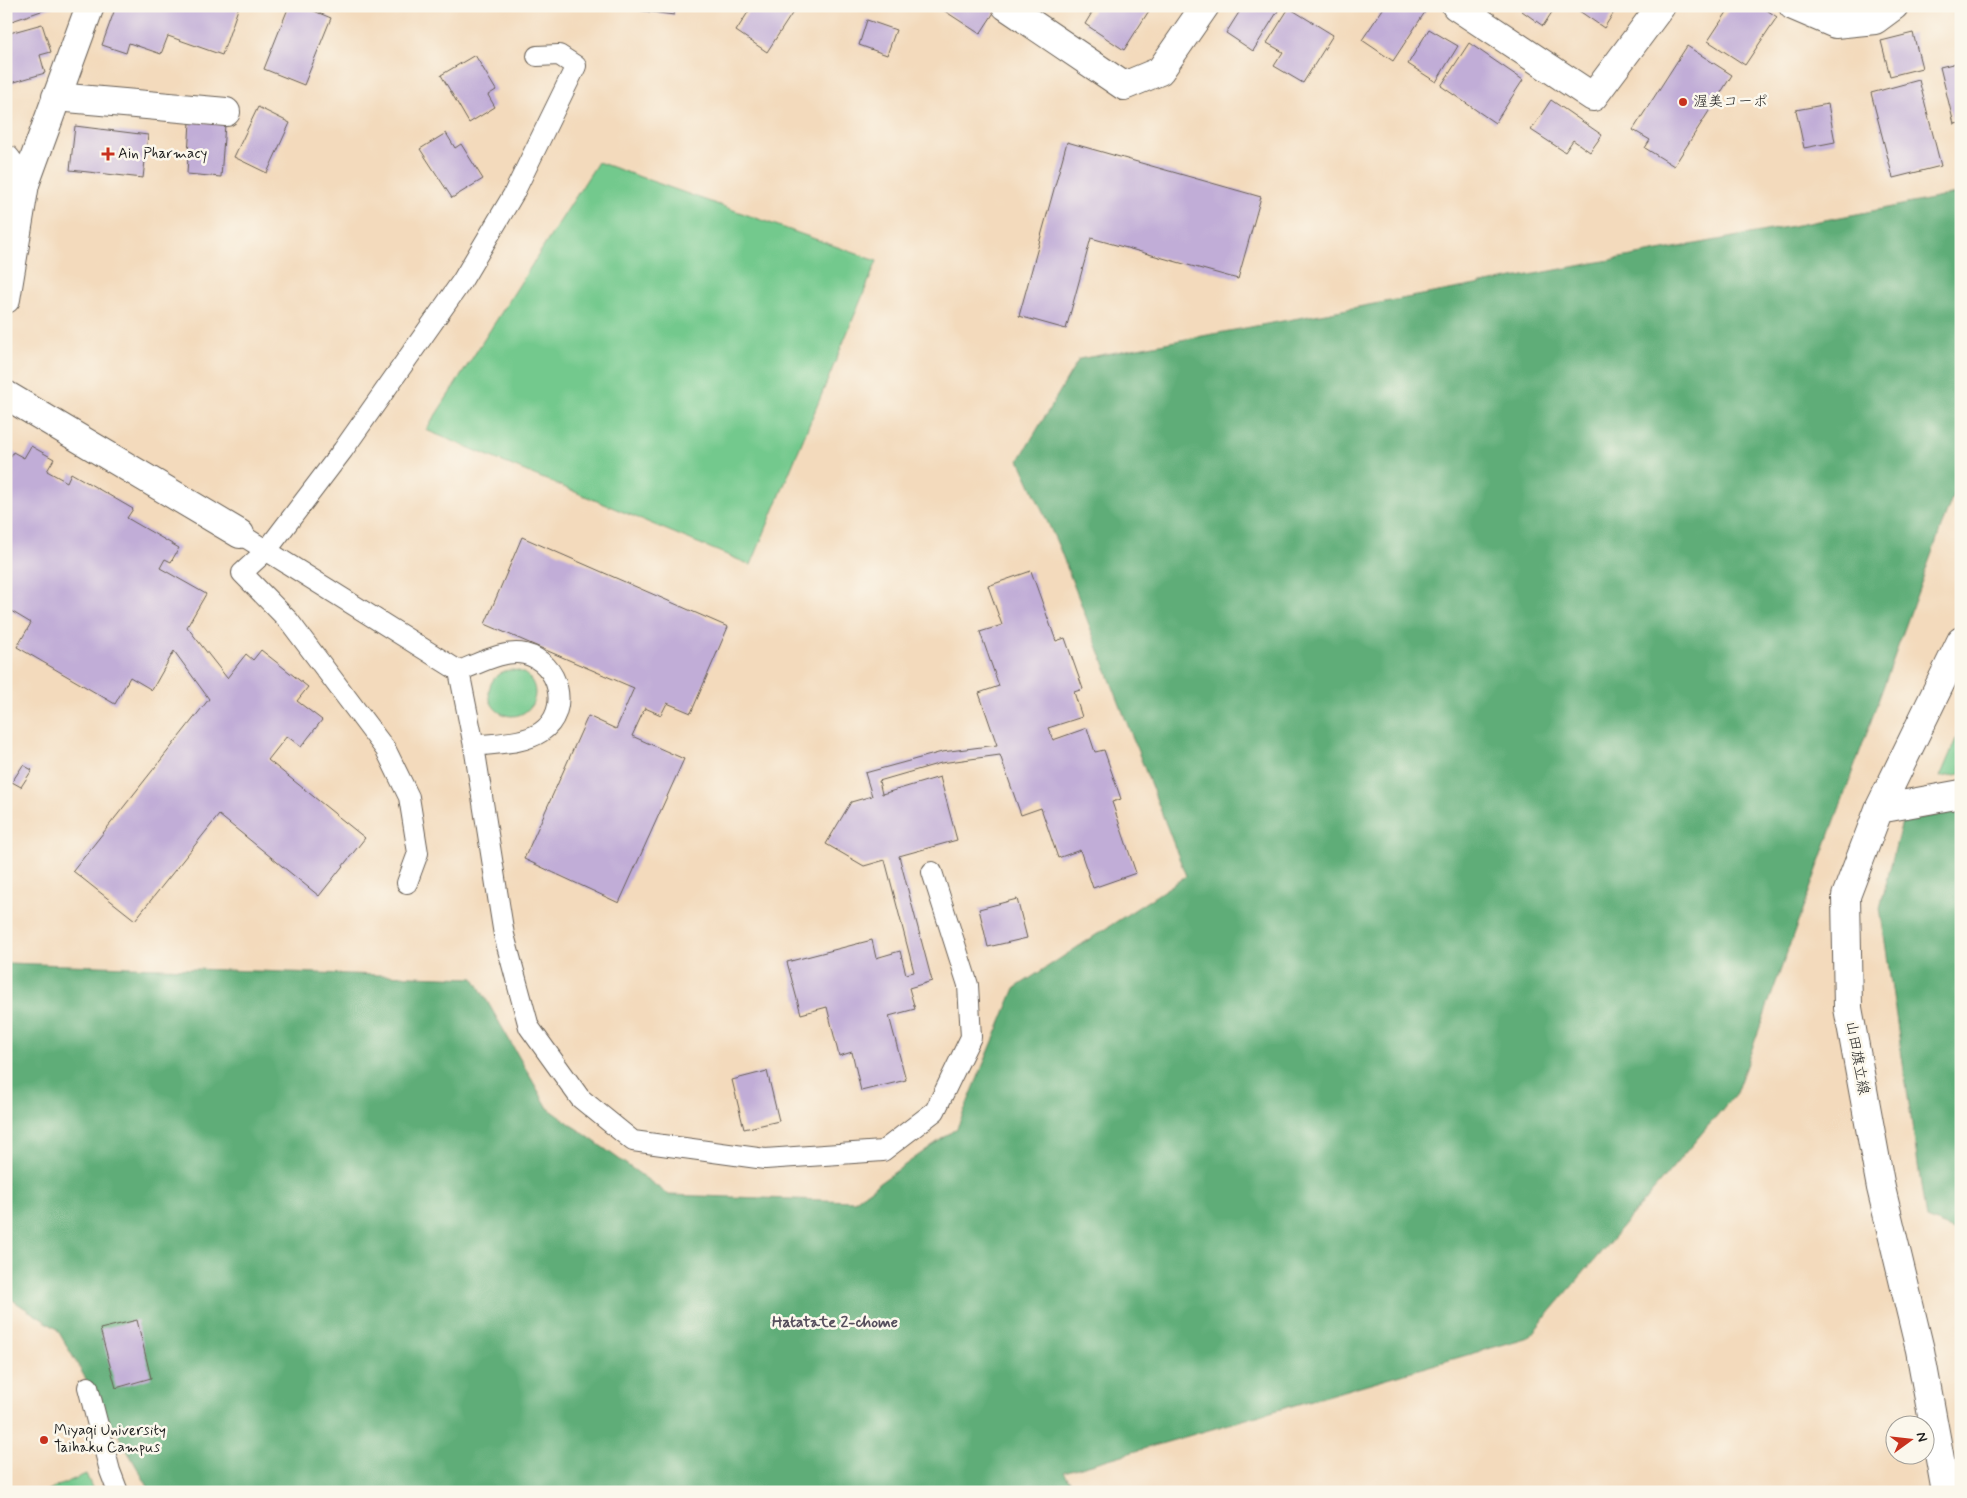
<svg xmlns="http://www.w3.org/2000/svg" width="1967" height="1498" font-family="Mynerve,'Klee One',sans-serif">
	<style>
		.green { fill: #73c98d; stroke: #487254 }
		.forest { fill: #5ead78; stroke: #3d644a }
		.building { fill: #c1add7 }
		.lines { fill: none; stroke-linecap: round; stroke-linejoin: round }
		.lane-casing { stroke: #675e54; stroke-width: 22 }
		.street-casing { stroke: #675e54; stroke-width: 30 }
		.secondary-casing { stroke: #675e54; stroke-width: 30 }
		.lane { stroke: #fff; stroke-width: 20 }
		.street { stroke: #fff; stroke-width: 28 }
		.secondary { stroke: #fff; stroke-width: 28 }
		.poi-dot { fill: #c8321e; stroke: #fbf7ec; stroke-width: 2 }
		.labels { text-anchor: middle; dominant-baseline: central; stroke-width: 5; stroke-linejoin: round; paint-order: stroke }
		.poi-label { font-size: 15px; fill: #1c1c1c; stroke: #fbf7ec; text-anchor: start }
		.street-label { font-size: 15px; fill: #1c1c1c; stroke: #fbf7ec }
		.neighbourhood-label { font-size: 16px; font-weight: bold; fill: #564f5d; stroke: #fbf7ec }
	</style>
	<rect width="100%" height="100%" fill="#fbf7ec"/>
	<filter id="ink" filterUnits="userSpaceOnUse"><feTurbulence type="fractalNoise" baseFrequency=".02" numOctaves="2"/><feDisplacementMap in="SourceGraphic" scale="10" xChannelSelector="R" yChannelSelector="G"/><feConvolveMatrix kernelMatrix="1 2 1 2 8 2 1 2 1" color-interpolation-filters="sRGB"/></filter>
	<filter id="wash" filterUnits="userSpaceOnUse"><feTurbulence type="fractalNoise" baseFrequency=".0096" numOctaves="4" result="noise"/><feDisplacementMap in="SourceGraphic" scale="20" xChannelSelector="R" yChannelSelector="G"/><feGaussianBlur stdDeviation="1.12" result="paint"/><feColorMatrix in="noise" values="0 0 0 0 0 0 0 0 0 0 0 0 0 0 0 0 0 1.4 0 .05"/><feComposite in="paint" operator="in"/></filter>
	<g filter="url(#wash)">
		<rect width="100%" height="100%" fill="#f3dabc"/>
		<path class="green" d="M598 162 877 261 751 565 426 430Z
			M489 693a23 23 0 1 1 46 0a23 23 0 1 1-46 0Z
			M1961 727V774L1940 777Z
			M86 1474 94 1492H44Z"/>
		<path class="forest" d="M1961 193V473L1736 1093 1529 1337 1064 1472 1077 1492H151L57 1329 6 1296V963L474 978 548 1108 669 1195 854 1201 957 1128 1015 988 1186 876 1059 547 1019 460 1079 359 1862 213Z
			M1961 811V1233L1926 1219 1880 908 1902 821Z"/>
		<g id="blocks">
			<path class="building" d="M6 6H53V7L6 23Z
				M116 6H239L222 55 168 36 161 54 129 43 126 53 102 45Z
				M289 6H302L331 18 304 85 264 69Z
				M622 6H676L674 15 621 8Z
				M752 6H797L767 52 736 31Z
				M937 6H987L995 11 980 34Z
				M1096 6H1152L1124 50 1085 24Z
				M1243 6H1281L1253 51 1226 33Z
				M1385 6H1422L1427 9 1393 61 1362 40Z
				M1525 6H1556L1543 26 1522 11Z
				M1572 6H1618L1604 28Z
				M1731 6H1761L1777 17 1745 65 1708 41Z
				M1289 8 1333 35 1303 83 1274 66 1283 52 1267 43Z
				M867 20 896 30 887 55 859 45Z
				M42 24 51 52 40 55 45 73 11 83 6 67V34Z
				M1429 29 1458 46 1436 82 1408 64Z
				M1913 33 1922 68 1890 76 1881 41Z
				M1469 43 1523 80 1495 123 1441 86Z
				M1687 46 1732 75 1674 166 1645 148 1650 140 1633 130Z
				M475 55 496 90 488 95 495 107 469 123 441 75Z
				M1961 62V123L1954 124 1940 67Z
				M1919 80 1941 166 1893 178 1871 93Z
				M1551 100 1602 135 1590 152 1573 140 1565 152 1531 130Z
				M1828 104 1835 142 1804 148 1796 110Z
				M258 107 290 123 267 173 234 157Z
				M190 121 225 124 221 177 187 174Z
				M75 126 148 135 143 178 70 170Z
				M446 133 455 148 461 144 483 179 452 198 420 149Z
				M1067 142 1261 197 1238 279 1091 238 1066 329 1019 316Z
				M31 446 54 459 47 471 67 482 71 473 133 509 127 518 179 548 171 562 165 559 160 568 206 594 187 627 227 678 246 654 253 660 261 650 308 687 297 701 322 720 301 747 287 736 268 760 365 838 319 896 219 815 135 920 73 871 209 699 174 651 152 690 130 677 115 704 17 647 31 623 6 608V465L13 452 24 458Z
				M522 537 728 627 691 713 667 703 661 715 645 708 632 736 684 759 619 903 524 859 588 716 616 729 634 688 485 624Z
				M1031 571 1056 641 1065 638 1083 689 1074 692 1082 717 1048 728 1053 740 1087 728 1095 752 1104 750 1121 799 1112 802 1136 873 1093 888 1080 850 1058 858 1041 808 1021 815 1000 755 941 763 879 781 882 794 940 777 957 840 899 856 932 981 909 988 915 1009 889 1016 906 1080 861 1091 852 1052 839 1056 827 1007 801 1014 787 962 872 940 876 958 900 951 906 974 914 972 885 860 864 866 826 844 851 802 872 796 865 773 942 752 997 745 979 693 999 686 980 632 1002 625 988 586Z
				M23 765 32 770 21 787 12 782Z
				M1017 899 1027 938 988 947 979 909Z
				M767 1071 779 1121 744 1129 732 1080Z
				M137 1320 151 1378 116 1388 100 1329Z"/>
		</g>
	</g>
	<g filter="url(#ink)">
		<use href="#blocks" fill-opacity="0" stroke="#675e54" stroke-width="1"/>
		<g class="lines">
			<defs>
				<path id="lane" d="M240 534 459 671 474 746 504 935 529 1027 580 1098 633 1141 765 1159 883 1151 935 1111 971 1037 968 985 932 872
					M459 671C478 664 504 649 525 654 559 662 572 711 541 732 523 744 495 743 474 746
					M407 883 418 853 409 797 386 750 289 621 242 573 267 550 343 450 462 281 513 195 576 66 559 55 537 56
					M88 1387 110 1471 118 1492"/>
				<path id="street" d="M1006 6 1124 86 1160 71 1205 6
					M1456 6 1593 97 1661 6
					M56 97 226 112
					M6 159 25 184
					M6 395 240 534
					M1879 809 1961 794
					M1946 1492 1920 1350 1881 1188 1848 1008 1846 896 1879 809 1961 641"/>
				<path id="secondary" d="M1793 6 1835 24 1875 20 1894 6
					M6 299 25 184 90 6"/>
			</defs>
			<use href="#lane" class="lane-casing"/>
			<use href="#street" class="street-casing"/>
			<use href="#secondary" class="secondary-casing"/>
			<use href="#lane" class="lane"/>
			<use href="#street" class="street"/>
			<use href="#secondary" class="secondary"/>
		</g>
	</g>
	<g class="poi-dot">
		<circle cx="1683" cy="102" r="5"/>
		<path d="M105.5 146.5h5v5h5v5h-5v5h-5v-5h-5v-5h5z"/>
		<circle cx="44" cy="1440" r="5"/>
	</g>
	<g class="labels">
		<g class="poi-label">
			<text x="1693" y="102">渥美コーポ</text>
			<text x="118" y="154">Ain Pharmacy</text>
			<text x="54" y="1431">Miyagi University<tspan x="54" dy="17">Taihaku Campus</tspan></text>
		</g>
		<g class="street-label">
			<text transform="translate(1857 1058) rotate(80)">山田旗立線</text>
		</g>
		<g class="neighbourhood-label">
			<text x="835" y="1322">Hatatate 2-chome</text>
		</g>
	</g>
	<rect width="1967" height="1498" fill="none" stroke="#fbf7ec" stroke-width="25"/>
	<g transform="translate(1910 1440) rotate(75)"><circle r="24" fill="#fbf7ec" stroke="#a29f99"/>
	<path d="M0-4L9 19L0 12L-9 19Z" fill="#c8321e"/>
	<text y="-8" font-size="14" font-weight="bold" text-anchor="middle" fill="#1c1c1c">N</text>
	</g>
</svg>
